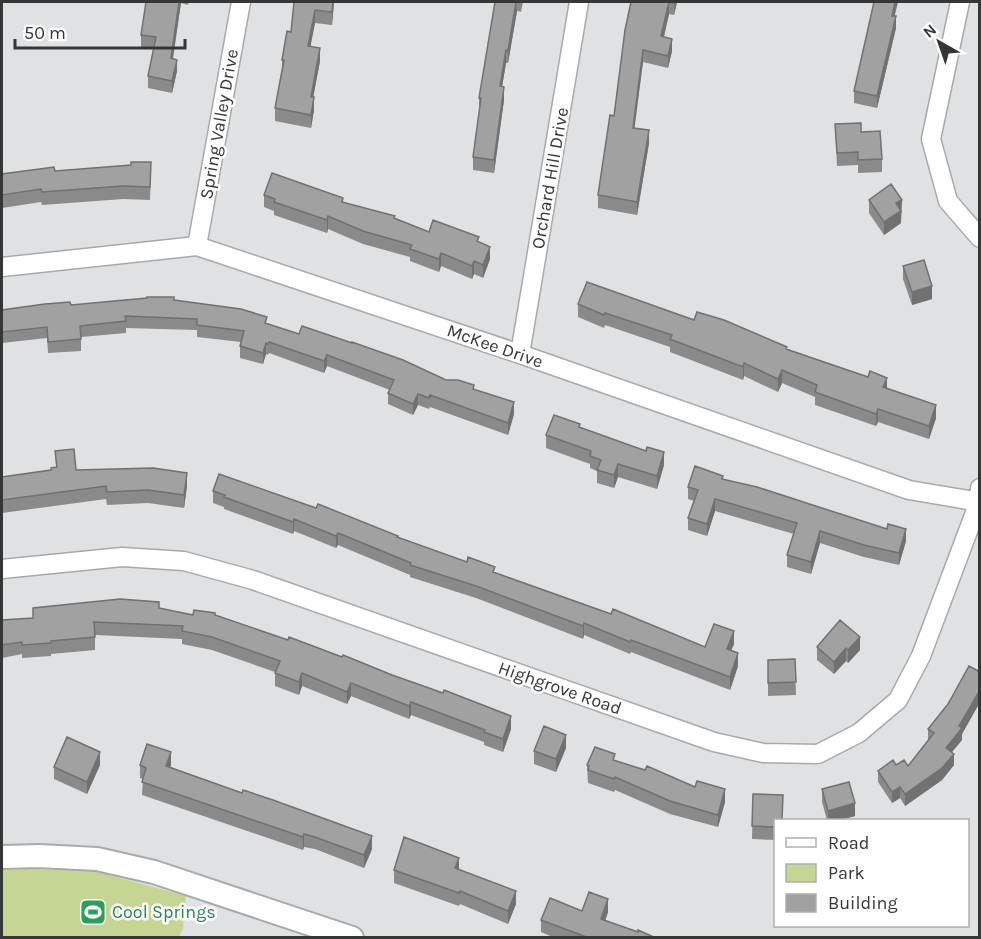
<svg xmlns="http://www.w3.org/2000/svg" width="981" height="939" font-family="Karla,sans-serif">
	<style>
		.green { fill: #c5d694 }
		.lines { fill: none; stroke-linecap: round; stroke-linejoin: round }
		.minor-casing { stroke: #a8a9aa; stroke-width: 21 }
		.tertiary-casing { stroke: #a8a9aa; stroke-width: 26 }
		.minor { stroke: #fff; stroke-width: 18 }
		.tertiary { stroke: #fff; stroke-width: 22 }
		.wall { fill: #8a8a8b }
		.shaded-wall { fill: #717171 }
		.building { fill: #a1a1a2; stroke: #717171; stroke-width: 1.5 }
		.labels { text-anchor: middle; dominant-baseline: central; stroke-width: 5; stroke-linejoin: round; paint-order: stroke }
		.street-label { font-size: 18px; fill: #353636; stroke: #fff }
		.leisure-label { font-size: 18px; fill: #27864d; stroke: #fff; text-anchor: start }
	</style>
	<rect width="100%" height="100%" fill="#e0e1e2"/>
	<path class="green" d="M25 869 95 871 186 896 183 928 179 937H2V870Z"/>
	<g class="lines">
		<defs>
			<path id="minor" d="M960 2 931 139 948 201 980 238
				M197 246 241 2
				M2 267 197 246 520 354 909 490 980 502
				M520 354 579 2
				M2 569 122 557 184 561 253 580 714 742 763 753 818 754 859 733 898 700 921 656 979 502 980 488"/>
			<path id="tertiary" d="M2 857 39 856 97 859 154 872 352 938"/>
		</defs>
		<use href="#minor" class="minor-casing"/>
		<use href="#tertiary" class="tertiary-casing"/>
		<use href="#minor" class="minor"/>
		<use href="#tertiary" class="tertiary"/>
	</g>
	<path class="wall" d="M146 2H189L188 5 181 3 173 59 177 71 172 93 148 88V76L154 49 141 47V35Z
		M294 2H334L332 25 315 23 310 47 320 61 313 97 314 110 311 128 275 121V108L282 71V60L291 32Z
		M495 2H523L521 12 517 11 508 63H506L502 87 504 100 494 173 473 170V157L479 111V98Z
		M631 2H677L674 15 669 14 664 37 672 51 668 68 643 62 634 128 649 143 637 215 598 208V195L614 116Z
		M896 28 877 108 854 103V91Z
		M835 124 861 132 882 159V172L858 173V165L837 166Z
		M55 171 151 175 150 200 123 199 42 205 41 202 2 208V174Z
		M264 195 343 202 395 219 429 232 479 242 490 259 483 278 474 274 472 279 441 266 439 272 410 261V257L363 244 328 229 327 233 274 215V211L264 207Z
		M869 200 902 212 901 213V223L884 235 869 213Z
		M903 266 932 299 912 305 903 279Z
		M174 300 267 324 446 380 474 389 514 414 508 435 430 407 429 409 418 405 413 415 388 404V393L390 390 327 366 324 373 269 353 268 355 266 354 263 364 240 358V346L241 342 197 337V330L126 328V333L81 337V351L48 353 47 338 2 343V310Z
		M578 304 694 320 787 349 887 388 936 418 929 439 878 422 876 426 815 405V397L782 383 778 392 744 376 743 380 670 352V347L605 325 604 328 578 317Z
		M580 427 664 465 657 489 618 477 614 488 597 483V471L590 468V464L546 448V435Z
		M55 451 76 470 187 486 184 508 148 503 107 505 106 499 2 513V477L51 470 56 467Z
		M723 479 906 541 899 565 864 557 820 543 811 574 787 567V555L794 534 715 511 707 536 688 530V518L694 501 688 499V487Z
		M213 491 398 538 705 647 734 644 731 650 738 666 730 690 631 652 630 654 584 635 583 639 476 598 410 577V575L338 545 336 548 294 531 293 534 224 509V507L213 503Z
		M33 608 159 609 193 615 215 616 511 729 503 752 484 745V742L411 715 409 719 351 696 347 704 302 686 299 695 275 686V672L212 650 182 644V639L95 635V650L51 654V656L22 658V654L2 658V620L33 618Z
		M840 620 860 650 848 663 846 661 834 674 817 660V647Z
		M795 659 796 695 768 696V660Z
		M980 672V702L962 734V740L952 752 954 765 942 780 905 806 900 798 892 803 878 782V771L896 765 908 766 928 740V729Z
		M566 748 556 772 534 764V751Z
		M615 760 725 802 718 827 670 814 615 790 614 792 588 783 587 765Z
		M100 765 87 794 54 779V767Z
		M140 765H171L170 767 372 849 364 868 315 849 304 847 303 850 142 795 143 779 140 778Z
		M822 789 855 816 840 820H827L822 802Z
		M753 794 776 820V840L752 839Z
		M394 870 516 904 508 924 460 904 459 906 394 883Z
		M582 911 608 912 605 921 656 938H555L541 932V920Z"/>
	<path class="shaded-wall" d="M179 2H181L171 70V58Z
		M333 2H334L332 25V12Z
		M516 2 517 11 508 63V50Z
		M669 2V14L661 48V36Z
		M674 2H677L674 15Z
		M895 2H898L892 27V16Z
		M315 10V23L308 59V46Z
		M896 16V28L877 108V96Z
		M672 39V51L668 68V56Z
		M320 48V61L311 109V97Z
		M506 50V63L500 99V86Z
		M643 50V62L633 140V128Z
		M177 60V71L172 93V81Z
		M504 87V100L494 173V160Z
		M314 97V110L311 128V115Z
		M649 130V143L637 215V202Z
		M902 200 901 223 884 235V222L896 203Z
		M328 216V229L327 233V220Z
		M490 247V259L483 278V265Z
		M441 253V266L439 272V259Z
		M474 261V274L472 279V266Z
		M932 286V299L912 305V292Z
		M266 343V354L263 364V353Z
		M327 355V366L324 373V361Z
		M744 363V376L743 380V367Z
		M782 370V383L778 392V379Z
		M887 378V391L883 387Z
		M418 394V405L413 415V404Z
		M514 402V414L508 435V423Z
		M936 405V418L929 439V426Z
		M878 409V422L876 426V414Z
		M664 452V465L657 489V476Z
		M618 464V477L614 488V475Z
		M187 473V486L184 508V495Z
		M715 499V511L707 536V524Z
		M294 519V531L293 534V522Z
		M906 529V541L899 565V553Z
		M820 531V543L811 574V562Z
		M338 533V545L336 548V536Z
		M584 623V635L583 639V626Z
		M734 631V644L727 661V649Z
		M860 637V650L848 663V650Z
		M846 648V661L834 674V662Z
		M738 653V666L730 690V677Z
		M302 673V686L299 695V682Z
		M351 683V696L347 704V692Z
		M980 690V702L962 734V740L946 759V748Z
		M411 702V715L409 719V706Z
		M511 716V729L503 752V739Z
		M566 735V748L556 772V759Z
		M100 752V765L87 794V782Z
		M171 752V765L166 779V766Z
		M954 754V765L942 780 905 806V794Z
		M900 787V798L892 803V792Z
		M725 789V802L718 827V815Z
		M855 803V816L840 820H828V811Z
		M304 834V847L303 850V837Z
		M372 836V849L364 868V855Z
		M459 858V871L455 868Z
		M516 891V904L508 924V911Z
		M608 899V912L601 932V919Z"/>
	<path class="building" d="M146 2H179L171 58 177 60 172 81 148 76 156 37 141 35Z
		M294 2H333L332 12 315 10 308 46 320 48 311 97H314L311 115 275 108 284 60H282L287 31 291 32Z
		M495 2H516L508 50H506L500 86 504 87 494 160 473 157 481 98H479Z
		M631 2H674V3L669 2 661 36 672 39 668 56 643 50 633 128 649 130 637 202 598 195 610 115 614 116 625 30Z
		M874 2H895L892 16H896L877 96 854 91Z
		M861 123V132L880 131 882 159 858 160V152L837 153 835 124Z
		M131 162H151L150 187 123 186 42 192 41 189 2 195V174L54 167 55 171 131 165Z
		M272 173 343 198 342 202 395 216 394 218 429 232 433 220 479 237 477 241 490 247 483 265 474 261 472 266 441 253 439 259 410 249 412 245 363 231 328 216 327 220 274 202 275 199 264 195Z
		M891 184 902 200 896 203 901 211 884 222 869 200Z
		M924 260 932 286 912 292 903 266Z
		M587 282 694 320 697 312 724 320 787 347 786 349 868 377 870 371 887 378 883 387 936 405 929 426 878 409 876 414 815 392 817 385 782 370 778 379 744 363 743 367 670 339 672 335 605 313 604 315 578 304Z
		M147 297H174V300L241 309 267 317 265 323 299 334 302 326 352 343V342L403 360 446 380H458L474 385 473 389 514 402 508 423 430 395 429 398 418 394 413 404 388 393 394 380 327 355 324 361 269 342 268 344 266 343 263 353 240 346 244 331 197 325V319L125 316 126 321 80 326 81 339 48 342 47 327 2 332V310L45 304 70 302 71 305 147 298Z
		M554 415 580 424 579 427 646 451 647 447 664 452 657 476 618 464 614 475 597 470 601 460 590 456 591 451 546 435Z
		M74 449 76 470 153 468 187 473 184 495 148 490 107 492 106 486 2 500V477L51 470V468L57 467 55 451Z
		M695 466 723 476 722 479 757 487 887 529 888 524 906 529 899 553 864 545 820 531 811 562 787 555 797 523 715 499 707 524 688 518 698 490 688 487Z
		M219 474 316 508 318 504 398 536 397 537 467 562 468 557 495 567 493 572 611 614 613 609 705 647 714 624 734 631 727 649 738 653 730 677 631 640 630 642 584 623 583 626 476 586 410 565 411 563 338 533 336 536 294 519 293 522 224 497 225 495 213 491Z
		M120 599 159 602V608L193 615 194 610 215 613V615L288 640 289 637 342 657 343 655 392 675 443 693 444 690 511 716 503 739 484 732 485 730 411 702 409 706 351 683 347 692 302 673 299 682 275 673 280 661 212 637 182 631 183 626 94 622 95 637 51 641V643L22 645V642L2 645V620L33 618V608Z
		M840 620 860 637 848 650 846 648 834 662 817 647Z
		M795 659 796 682 768 683V660Z
		M969 666 980 672V690L959 726 962 728 946 748 954 754 942 768 905 794 900 787 892 792 878 771 893 760 896 765 904 760 908 766 934 733 928 729 948 704Z
		M544 726 566 735 556 759 534 751Z
		M67 737 100 752 87 782 54 767Z
		M147 744 171 752 166 766 242 793 243 790 273 800 372 836 364 855 315 837 304 834 303 837 142 782 146 768 140 765Z
		M595 747 615 754 613 760 645 770 647 766 695 787 697 781 725 789 718 815 670 801 615 777 614 779 588 770 589 766 587 765Z
		M849 782 855 803 828 811 822 789Z
		M753 794 783 795 782 820H776V827L752 826Z
		M404 837 459 858 455 868 516 891 508 911 460 891 459 893 394 870Z
		M589 892 608 899 601 919 638 932V930L656 938H589L541 920 550 898 582 911Z"/>
	<defs>
		<symbol id="stadium-square" viewBox="-11 -11 22 22"><rect x="-9" y="-9" width="18" height="18" rx="4" fill="#2e9e5b" stroke="#fff"/><path d="M0-5a6.5 5 0 1 0 0 10a6.5 5 0 1 0 0-10ZM-3.5-1.8h7v3.6h-7Z" fill="#fff"/></symbol>
	</defs>
	<g fill-rule="evenodd">
		<use href="#stadium-square" x="78" y="897" width="30" height="30"/>
	</g>
	<g class="labels">
		<g class="street-label">
			<text transform="translate(219 124) rotate(-80)">Spring Valley Drive</text>
			<text transform="translate(550 178) rotate(-80)">Orchard Hill Drive</text>
			<text transform="translate(495 346) rotate(19)">McKee Drive</text>
			<text transform="translate(560 688) rotate(19)">Highgrove Road</text>
		</g>
		<g class="leisure-label">
			<text x="112" y="912">Cool Springs</text>
		</g>
	</g>
	<rect width="981" height="939" fill="none" stroke="#353636" stroke-width="6"/>
	<rect x="774" y="819" width="195" height="108" fill="#ffffff" stroke="#aeafaf" stroke-width="1.5"/>
	<rect x="786" y="838" width="30" height="9" fill="#ffffff" stroke="#aeafaf" stroke-width="1.5"/>
	<text x="828" y="849" font-size="18" fill="#353636">Road</text>
	<rect x="786" y="864" width="30" height="18" fill="#c5d694" stroke="#aeafaf" stroke-width="1.5"/>
	<text x="828" y="879" font-size="18" fill="#353636">Park</text>
	<rect x="786" y="894" width="30" height="18" fill="#a1a1a2" stroke="#aeafaf" stroke-width="1.5"/>
	<text x="828" y="909" font-size="18" fill="#353636">Building</text>
	<g transform="translate(939 42) rotate(320)" stroke="#ffffff" stroke-width="4.5" paint-order="stroke">
	<path d="M0-4.5L10 22L0 15L-10 22Z" fill="#353636"/>
	<text y="-9" font-size="16" font-weight="bold" text-anchor="middle" fill="#353636">N</text>
	</g>
	<path d="M15 39v9h170v-9" fill="none" stroke="#353636" stroke-width="3"/>
	<text x="24" y="39" font-size="18" fill="#353636" stroke="#ffffff" stroke-width="4.5" paint-order="stroke">50 m</text>
</svg>
